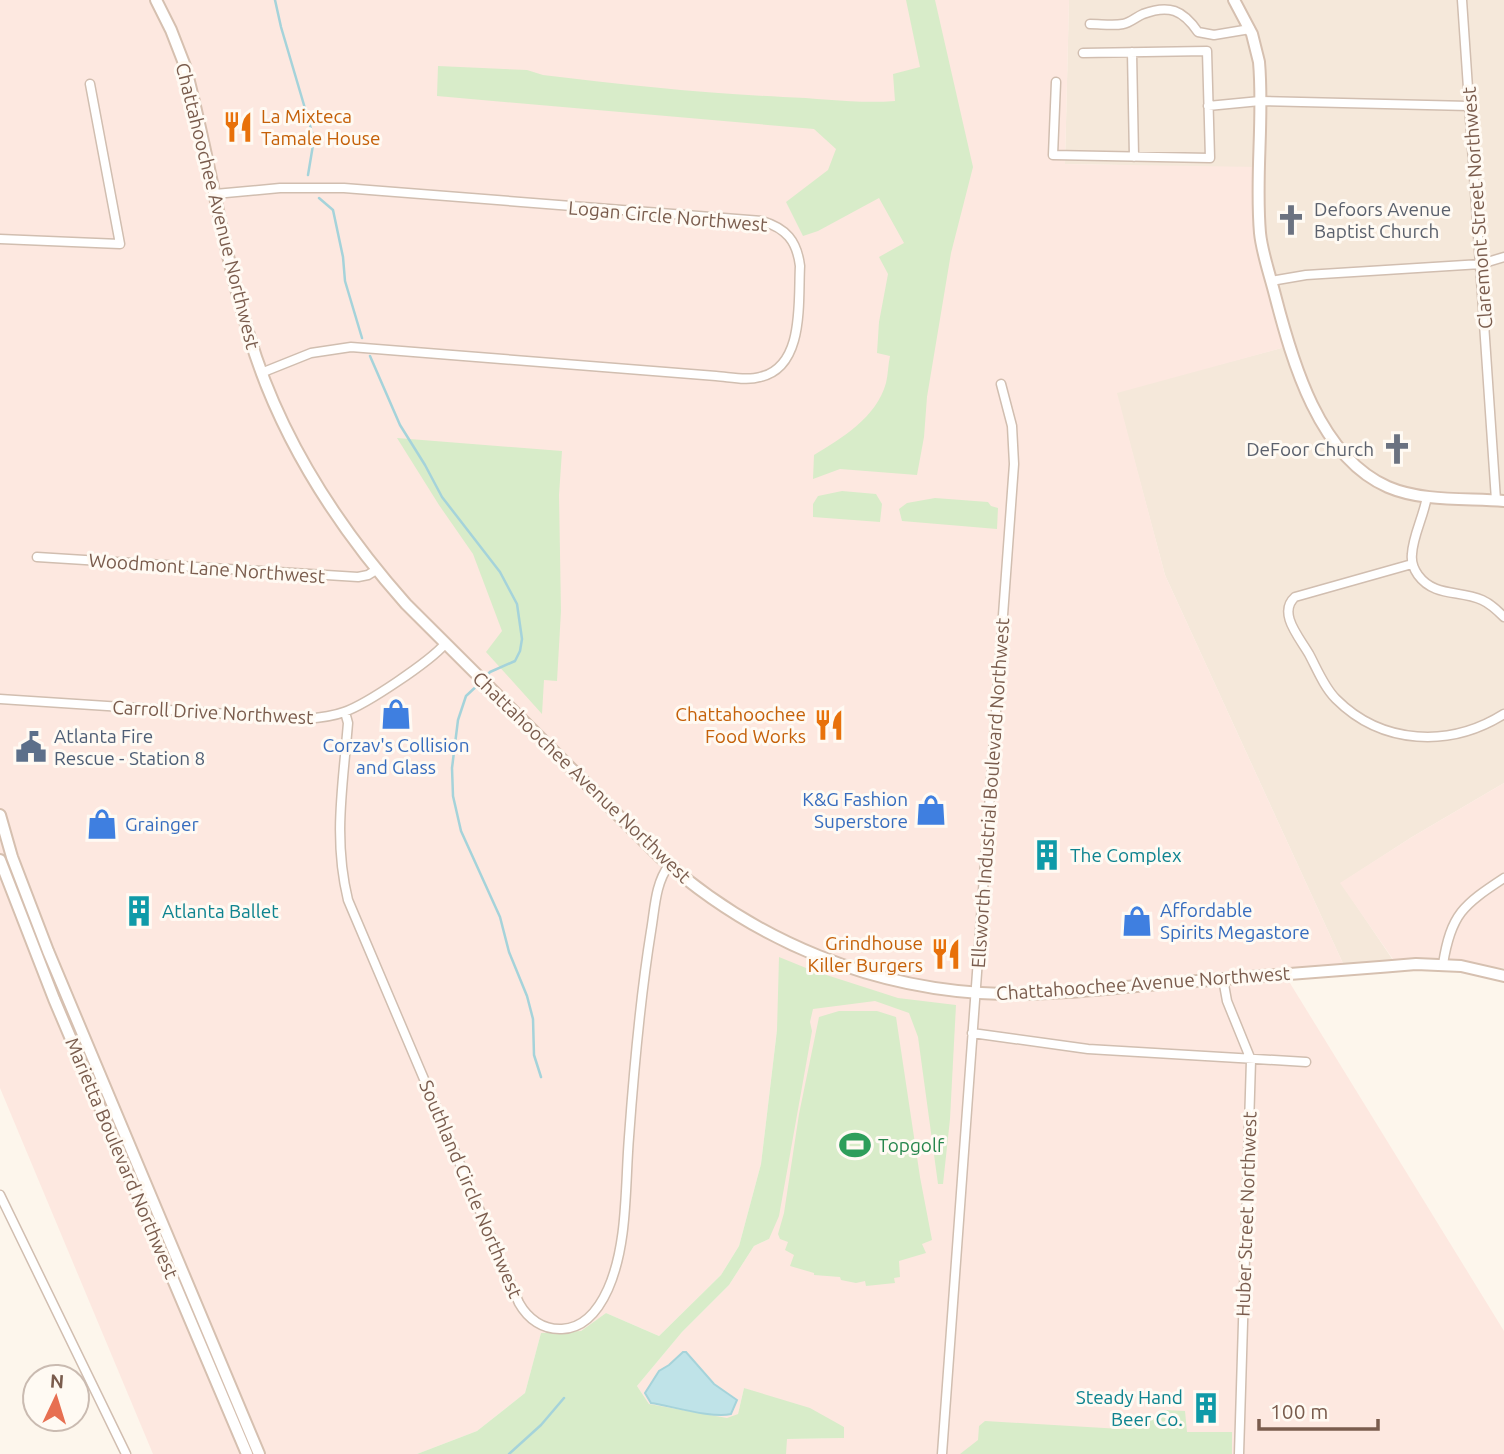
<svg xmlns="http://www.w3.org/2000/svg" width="1504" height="1454" font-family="Ubuntu,sans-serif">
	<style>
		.residential { fill: #f5e8da }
		.commercial { fill: #fde8e0 }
		.green { fill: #d8ecc9 }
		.water { fill: #bfe3e8; stroke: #a5d3da; stroke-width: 2 }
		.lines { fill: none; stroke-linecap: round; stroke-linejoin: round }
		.stream { stroke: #a5d3da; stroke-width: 2.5 }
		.street-casing { stroke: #d1beb0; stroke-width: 11 }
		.secondary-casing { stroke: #d6c0b0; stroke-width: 14 }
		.street { stroke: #fff; stroke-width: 8 }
		.secondary { stroke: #fff; stroke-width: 10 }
		.labels { text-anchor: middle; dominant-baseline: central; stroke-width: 6; stroke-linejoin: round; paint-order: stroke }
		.food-label { font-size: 19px; fill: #c56008; stroke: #fffaf3; text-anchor: end }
		.street-label { font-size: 19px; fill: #7a5c4d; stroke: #fffaf3 }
		.worship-label { font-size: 19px; fill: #5b616d; stroke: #fffaf3; text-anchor: start }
		.service-label { font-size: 19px; fill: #4e5e75; stroke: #fffaf3; text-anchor: start }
		.shop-label { font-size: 19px; fill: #366cbe; stroke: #fffaf3; text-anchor: start }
		.culture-label { font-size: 19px; fill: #0d838f; stroke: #fffaf3; text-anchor: start }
		.leisure-label { font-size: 19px; fill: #27864d; stroke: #fffaf3; text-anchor: start }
	</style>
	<rect width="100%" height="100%" fill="#fdf6ec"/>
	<path class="residential" d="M1069 0H1504V783L1412 837 1341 883 1397 966 1346 970 1165 575 1116 392 1289 346 1119 165 1065 164Z"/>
	<path class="commercial" d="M0 0H1069L1065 164 1259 167 1261 236 1289 346 1117 393 1165 575 1346 970 1285 975 1504 1331V1454H786V1439L844 1438V1427L744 1388 738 1414 727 1419 649 1404 637 1386 682 1332 729 1285 754 1246 769 1239 777 1030 761 1164 739 1246 721 1275 659 1336 606 1313 581 1331 541 1333 525 1393 477 1431 417 1454H153L0 1088Z
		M1504 783V968L1427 963 1397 965 1340 883 1412 837Z"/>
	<path class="green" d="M906 0H935L973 167 951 253 927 397 924 437 917 475 840 469 813 479 814 455C842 438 876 418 886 383 888 375 888 365 890 356L877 353 879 322 888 274 879 257 904 243 879 198 818 231 803 236 786 202 828 170 836 149 814 129 437 96 438 66 527 70 543 75C623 85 702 93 783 97 821 98 857 104 895 101L893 74 920 67Z
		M397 438 562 451 559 495 561 611 557 681 544 680 542 714 486 652 502 631 473 554 439 505Z
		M842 491 876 494 882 504 880 522 813 517V504L818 496Z
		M935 498 988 502 991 506 998 508 997 529 902 521 899 509 907 503Z
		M779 957 811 970 898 998 956 1005 950 1119 943 1184H938L918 1037 909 1013 875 1001 813 1009 810 1022 812 1031 779 1216 769 1239 754 1246 729 1285 682 1332 637 1386 649 1404 727 1418 738 1414 744 1388 810 1408 844 1427V1438L787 1439 786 1454H417L477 1431 525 1393 541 1333 581 1331 606 1313 659 1336 721 1275 739 1246 761 1164 777 1030Z
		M839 1011H877L896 1017 920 1177 932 1240 922 1244 926 1253 899 1261 900 1277 894 1278 895 1283 866 1286 865 1281 856 1283 841 1280 840 1277 814 1275V1273L790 1266 794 1255 785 1250 788 1242 780 1239 778 1234 784 1213 799 1114 819 1017Z
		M1164 1410 1185 1411 1187 1432H1232V1454H960L978 1440 979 1426 985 1421 1121 1429 1139 1427Z"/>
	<path class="water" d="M683 1352H686L714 1384 737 1400 731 1414C714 1419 671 1406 651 1403L645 1393 659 1371 669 1365Z"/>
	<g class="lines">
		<path class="stream" d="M275 0 281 27 314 139 308 175
			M319 198 333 210 343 257 345 281 362 338
			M370 356 400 425 425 465 442 497 500 572 517 604 522 639 520 651 515 661 490 672 485 677
			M481 682 466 696 458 720 452 768 453 796 461 831 500 917 509 952 527 996 533 1019 534 1055 541 1077
			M509 1454 541 1425 564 1398"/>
		<defs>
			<path id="street" d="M1462 0 1496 500
				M1090 24C1101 24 1113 26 1123 24 1130 23 1136 17 1143 14 1169 4 1183 10 1198 32L1214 35 1250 29
				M1132 52 1134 157
				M1056 82 1053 155 1210 158 1207 51 1083 53
				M1208 106 1260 101 1469 106
				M215 194 280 188H344L762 221C786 228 797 241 800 266 798 301 805 367 760 377 747 381 730 377 716 376L351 347 311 353 261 373
				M0 239 120 244 90 84
				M1271 281 1306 275 1481 264 1504 257
				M1427 496C1424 516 1413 535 1412 554 1411 562 1413 568 1418 575 1434 597 1459 590 1482 600 1491 604 1497 610 1504 617
				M37 557 358 577 368 575 376 570
				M1412 564 1295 597C1277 613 1300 638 1309 654 1317 669 1324 687 1336 699 1382 745 1450 748 1504 714
				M0 699 305 719C318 718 331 717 344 712 367 704 429 662 445 644
				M345 712 348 723C343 785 333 839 348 900L519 1303C528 1319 543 1330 562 1329 585 1328 599 1309 608 1289 628 1244 625 1186 629 1137 634 1068 640 999 651 931 655 908 655 884 669 865
				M1443 964C1451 914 1463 905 1504 878
				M1223 979 1227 1001 1251 1060 1239 1454
				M972 1033 1088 1049 1306 1062
				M0 1195 126 1454
				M942 1454 1014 464 1012 426 1001 384"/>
			<path id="secondary" d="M156 0 171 30 185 66C209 155 222 247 249 335 279 437 336 525 406 604L660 857C755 942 875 991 1003 994 1059 995 1116 987 1172 983 1254 976 1335 971 1416 964L1461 966 1504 976
				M1234 0 1252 34 1259 62C1264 119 1255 176 1260 233 1262 253 1270 275 1275 295 1292 361 1319 457 1388 487 1423 502 1467 498 1504 501
				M0 815 12 857 48 951 259 1454
				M0 860 54 999 247 1454"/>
		</defs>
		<use href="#street" class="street-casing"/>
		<use href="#secondary" class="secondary-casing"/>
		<use href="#street" class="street"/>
		<use href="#secondary" class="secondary"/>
	</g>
	<defs>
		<symbol id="restaurant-bare" viewBox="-9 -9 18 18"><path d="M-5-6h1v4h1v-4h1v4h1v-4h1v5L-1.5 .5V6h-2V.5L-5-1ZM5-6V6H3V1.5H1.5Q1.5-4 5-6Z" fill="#e8710a" stroke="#fffaf3" stroke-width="2.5" paint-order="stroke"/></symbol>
		<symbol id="church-bare" viewBox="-9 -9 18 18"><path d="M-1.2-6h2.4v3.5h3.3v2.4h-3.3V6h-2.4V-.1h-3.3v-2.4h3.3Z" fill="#6b7280" stroke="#fffaf3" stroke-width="2.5" paint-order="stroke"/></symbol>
		<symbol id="shop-bare" viewBox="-9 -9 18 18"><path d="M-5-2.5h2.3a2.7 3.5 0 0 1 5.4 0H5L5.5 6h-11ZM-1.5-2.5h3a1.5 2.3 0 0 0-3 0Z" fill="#3f7fe0" stroke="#fffaf3" stroke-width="2.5" paint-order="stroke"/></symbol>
		<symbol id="civic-bare" viewBox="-9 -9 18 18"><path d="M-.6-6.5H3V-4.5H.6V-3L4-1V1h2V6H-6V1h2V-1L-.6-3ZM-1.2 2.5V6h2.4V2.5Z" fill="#5c6f8a" stroke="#fffaf3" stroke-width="2.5" paint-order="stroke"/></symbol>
		<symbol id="building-bare" viewBox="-9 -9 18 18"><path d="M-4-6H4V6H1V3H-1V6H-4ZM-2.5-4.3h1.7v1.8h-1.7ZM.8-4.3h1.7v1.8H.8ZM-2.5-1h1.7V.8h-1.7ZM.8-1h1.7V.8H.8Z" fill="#0f9aa8" stroke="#fffaf3" stroke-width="2.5" paint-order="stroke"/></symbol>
		<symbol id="stadium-bare" viewBox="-9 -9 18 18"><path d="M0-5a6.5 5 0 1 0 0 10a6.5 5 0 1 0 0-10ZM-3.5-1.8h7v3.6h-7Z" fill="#2e9e5b" stroke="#fffaf3" stroke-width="2.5" paint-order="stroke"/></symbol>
	</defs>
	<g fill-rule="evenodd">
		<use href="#restaurant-bare" x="216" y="105" width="44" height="44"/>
		<use href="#church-bare" x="1269" y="198" width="44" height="44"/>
		<use href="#church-bare" x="1375" y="427" width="44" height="44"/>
		<use href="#shop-bare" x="374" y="692" width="44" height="44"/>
		<use href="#restaurant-bare" x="807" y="703" width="44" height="44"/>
		<use href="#civic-bare" x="9" y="725" width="44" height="44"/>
		<use href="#shop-bare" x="909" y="788" width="44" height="44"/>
		<use href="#shop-bare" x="80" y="802" width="44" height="44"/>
		<use href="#building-bare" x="1025" y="833" width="44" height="44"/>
		<use href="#building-bare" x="117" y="889" width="44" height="44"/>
		<use href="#shop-bare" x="1115" y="899" width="44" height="44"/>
		<use href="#restaurant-bare" x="924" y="932" width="44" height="44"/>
		<use href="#stadium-bare" x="833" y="1123" width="44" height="44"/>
		<use href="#building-bare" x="1184" y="1386" width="44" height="44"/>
	</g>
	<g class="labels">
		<g class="food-label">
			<text x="261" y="116" text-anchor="start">La Mixteca<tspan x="261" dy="22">Tamale House</tspan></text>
			<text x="806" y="714">Chattahoochee<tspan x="806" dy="22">Food Works</tspan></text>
			<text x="923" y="943">Grindhouse<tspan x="923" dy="22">Killer Burgers</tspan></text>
		</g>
		<g class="street-label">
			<text transform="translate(218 206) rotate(76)">Chattahoochee Avenue Northwest</text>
			<text transform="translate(1477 208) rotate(-94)">Claremont Street Northwest</text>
			<text transform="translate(668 216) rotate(5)">Logan Circle Northwest</text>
			<text transform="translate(207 568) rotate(4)">Woodmont Lane Northwest</text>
			<text transform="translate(213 712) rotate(3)">Carroll Drive Northwest</text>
			<text transform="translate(582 777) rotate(44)">Chattahoochee Avenue Northwest</text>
			<text transform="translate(990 793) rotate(-86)">Ellsworth Industrial Boulevard Northwest</text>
			<text transform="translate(1143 983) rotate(-4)">Chattahoochee Avenue Northwest</text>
			<text transform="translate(122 1158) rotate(67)">Marietta Boulevard Northwest</text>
			<text transform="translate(471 1189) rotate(67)">Southland Circle Northwest</text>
			<text transform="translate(1246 1214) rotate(-88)">Huber Street Northwest</text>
		</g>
		<g class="worship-label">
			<text x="1314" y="209">Defoors Avenue<tspan x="1314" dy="22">Baptist Church</tspan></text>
			<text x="1374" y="449" text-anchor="end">DeFoor Church</text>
		</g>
		<g class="service-label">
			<text x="54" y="736">Atlanta Fire<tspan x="54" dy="22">Rescue - Station 8</tspan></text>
		</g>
		<g class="shop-label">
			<text x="396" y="745" text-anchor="middle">Corzav's Collision<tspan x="396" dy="22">and Glass</tspan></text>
			<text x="908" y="799" text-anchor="end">K&amp;G Fashion<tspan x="908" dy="22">Superstore</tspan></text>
			<text x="125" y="824">Grainger</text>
			<text x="1160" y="910">Affordable<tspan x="1160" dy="22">Spirits Megastore</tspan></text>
		</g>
		<g class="culture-label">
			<text x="1070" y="855">The Complex</text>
			<text x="162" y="911">Atlanta Ballet</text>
			<text x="1183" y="1397" text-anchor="end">Steady Hand<tspan x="1183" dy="22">Beer Co.</tspan></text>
		</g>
		<g class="leisure-label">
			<text x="878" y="1145">Topgolf</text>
		</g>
	</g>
	<g transform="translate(56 1398) rotate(4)"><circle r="33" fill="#fffaf3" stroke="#cabbb1" stroke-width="2"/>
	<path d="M0-5L12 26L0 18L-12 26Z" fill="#e76f51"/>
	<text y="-10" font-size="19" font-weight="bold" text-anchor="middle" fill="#7a5c4d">N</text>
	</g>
	<path d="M1259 1419v10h119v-10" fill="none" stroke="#7a5c4d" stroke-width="3.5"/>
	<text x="1270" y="1419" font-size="21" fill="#7a5c4d" stroke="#fffaf3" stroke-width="5" paint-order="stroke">100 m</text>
</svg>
